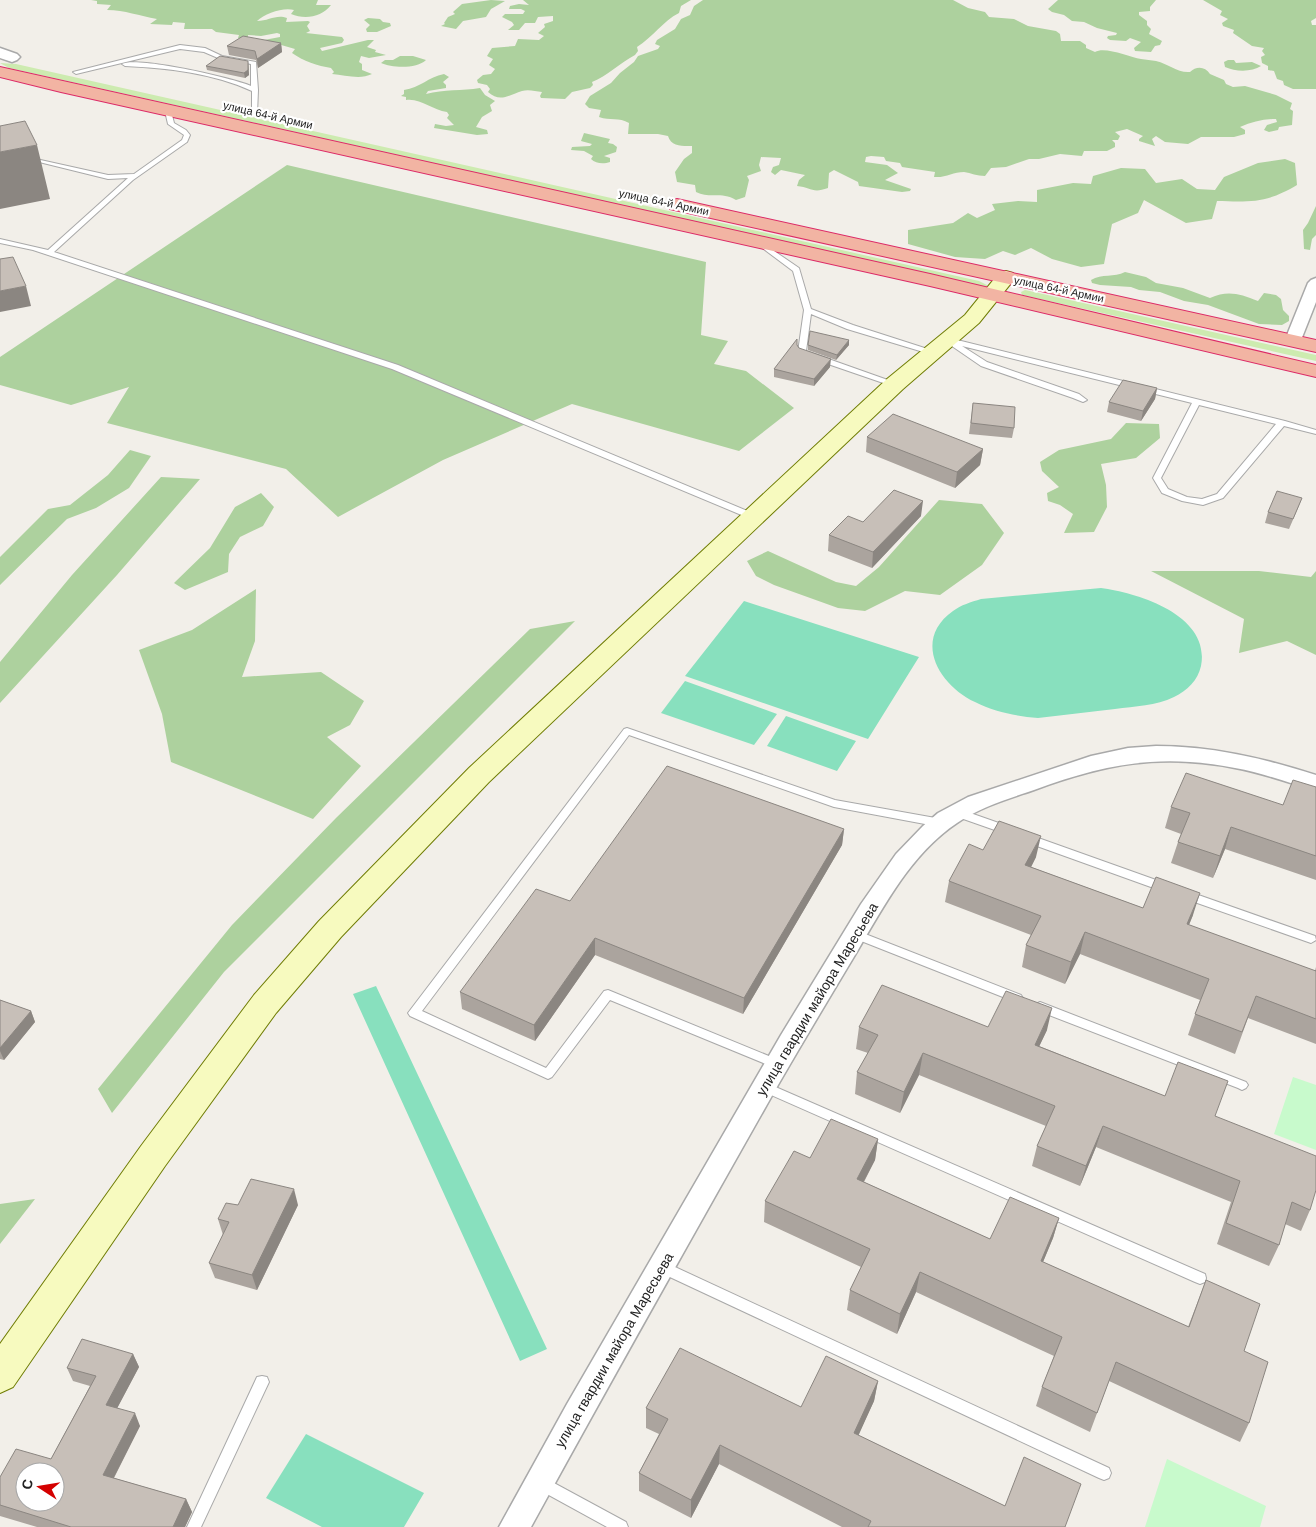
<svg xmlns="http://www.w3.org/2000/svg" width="1316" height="1527" font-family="Helvetica,sans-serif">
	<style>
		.grass { fill: #cdebb0 }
		.forest { fill: #add19e }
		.park { fill: #c8facc }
		.pitch { fill: #88e0be }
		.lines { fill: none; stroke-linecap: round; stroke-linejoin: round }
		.service-casing { stroke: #a9a9a9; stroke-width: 2 }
		.minor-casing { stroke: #a9a9a9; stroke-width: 3 }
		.tertiary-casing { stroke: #a9a9a9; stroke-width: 3 }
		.secondary-casing { stroke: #707d05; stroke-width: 2 }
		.trunk-casing { stroke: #dc2a67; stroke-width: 2 }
		.service { fill: #fff; fill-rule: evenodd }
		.minor { fill: #fff; fill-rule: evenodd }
		.tertiary { fill: #fff; fill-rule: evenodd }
		.secondary { fill: #f7fabf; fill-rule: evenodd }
		.trunk { fill: #f2b4a3; fill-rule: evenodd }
		.wall { fill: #aba49e }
		.shaded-wall { fill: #8b8681 }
		.building { fill: #c7bfb8; stroke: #8b8681; fill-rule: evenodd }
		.labels { text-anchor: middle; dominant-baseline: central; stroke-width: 4.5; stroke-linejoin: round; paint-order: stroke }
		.far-street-label { font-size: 11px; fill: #222; stroke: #fff }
		.street-label { font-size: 14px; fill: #222; stroke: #fff }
	</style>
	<rect width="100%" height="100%" fill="#f2efe9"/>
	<path class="grass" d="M0 63 16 64 979 281 987 285V287L9 68Z
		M1025 290 1316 355V361L1022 295 1021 292Z"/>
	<path class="forest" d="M91 0H318L316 5H331C322 17 305 20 291 14L294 10C284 7 265 13 257 21 269 21 276 14 287 18L286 22 308 21 310 22 307 26 310 31 306 33 342 37 344 40 342 43 320 48 322 51 368 40H374L367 47 376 50 375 52 386 55 369 58 361 56 359 62 362 64V70L372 74C360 80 345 75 332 74L334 72 331 68C318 66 303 61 292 53L295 49 264 40 280 37V34L277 33 261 36 248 35V37L244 39 238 38 239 35 216 32 212 29H184L185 23 173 22 172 25 150 24 157 19C139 16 125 10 107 10L111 5 97 4V1Z
		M491 0 505 1 491 9 486 17 463 21 456 29 441 26 445 24 444 23 448 17 455 14 453 12 462 4Z
		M523 0H691L681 6 679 13C663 21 653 37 637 47L638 51 635 55C620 63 607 76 592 82L593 85 590 88 572 92 565 99 541 98 540 96 542 92C535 91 528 89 522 91 509 95 500 103 488 92L490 89 487 85 478 83 477 80 483 75 491 74 495 69 489 65 493 59 487 56 492 48 515 46 518 39 539 40 544 36 538 33 545 27 544 24 553 21V16L538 17 535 23H525L519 30H508L514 25 512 22 502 17 505 14H523L525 11 521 9H509L510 6 519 4 529 5Z
		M703 0H953L968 8 985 12 989 17 1014 19 1028 26 1056 31 1060 34 1061 41H1080L1086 45V48L1095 52C1105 46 1129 57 1141 59 1146 60 1151 60 1156 61 1169 64 1177 73 1190 72 1196 66 1205 66 1210 74L1224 80 1226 84 1233 87 1245 86 1276 95 1292 103 1290 109 1293 111 1292 125 1279 127 1278 130 1269 132 1264 130 1267 125 1277 122 1276 119C1263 119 1252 122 1240 127L1245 130V134L1234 137H1201L1188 144 1165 142 1156 136 1152 139 1155 146 1139 141V139L1143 136 1127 129 1115 132 1120 136 1118 140H1112L1115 143V147L1107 151H1084L1082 156 1060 154 1039 159H1029L1006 167 991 168 985 176C977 176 971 173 964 172 953 172 946 178 934 177L935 172 902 167 900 163 886 161 884 157 871 156 866 157 865 162 887 165 898 173 885 180 911 189 910 191 902 192 859 186 858 182 834 170 829 173 828 188C812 194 811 187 797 186L799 180 805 175 781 170 775 175 771 172 773 167 779 165 781 158 761 157 759 165 761 171 747 176 749 180 745 197 736 200C721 191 709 199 696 192L695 185 677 182 675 172 684 159 692 153V146C683 146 671 147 668 136L658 134H628L629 123C619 117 610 121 599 117L601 110 589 108 585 104 590 96 611 83 620 73 634 62 638 56 658 49 660 46 655 44 657 40 675 29 681 19 690 15 694 6Z
		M1058 0H1156L1150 7V11L1139 12V15L1147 21V25L1151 29 1149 34 1162 41 1160 45 1155 46 1151 52 1135 51 1134 48 1141 42 1130 38 1126 41 1110 40 1107 38 1108 36 1116 35 1117 33 1097 28 1084 22 1072 21 1064 15 1052 12 1048 9Z
		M1203 0H1316V18L1311 21 1312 25H1316V89H1293L1284 85 1283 81 1277 79 1274 71 1268 70V66L1262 63 1261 57 1265 55 1262 51 1264 48 1252 46 1233 33 1234 30 1223 26 1222 23 1228 19 1220 15 1222 11Z
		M368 18 380 19 383 22 390 23 391 26 377 32H367L366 29 370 25 364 20Z
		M400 56H413L426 60C417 69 392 68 381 63L385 60H393Z
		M1228 60H1234L1236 63 1252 62 1261 66C1252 72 1236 72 1225 67L1224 62Z
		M444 74 449 77 443 82 446 85V88L428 91 426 94C444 89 462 91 480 88L485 95 495 101 490 105 492 111 482 117 476 127 487 130 488 134 477 135 434 128 435 124 446 126 454 125 447 118 449 115 447 112C432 110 421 98 406 100V97L401 96 404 94V90C420 88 428 77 444 74Z
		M584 133 610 139 608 143 613 144 617 147 616 152 604 156 610 158V162C604 164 596 164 591 159L593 156 584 151 571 150 572 147 590 146 592 144 581 141Z
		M1285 159 1295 163 1297 185C1267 203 1251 202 1217 201L1212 219 1186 223 1144 200 1138 213 1112 224 1104 264 1081 267 1052 259 1031 248 1015 255 1003 251 985 259 955 257 908 244V230L953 223 968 213 977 218 995 210 992 204 1018 201 1037 202V190L1073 183 1091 184 1093 176 1121 168 1145 169 1156 183 1182 179 1197 189 1215 190 1224 177 1258 163Z
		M287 165 706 262 701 335 728 341 714 364 746 371 794 408 739 451 572 404 443 460 338 517 286 469 107 423 129 387 71 405 0 385V357Z
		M1316 206V235L1312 239 1310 250 1304 249 1303 230 1308 223Z
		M1125 272 1146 277 1156 283 1183 288 1210 298C1228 290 1240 294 1258 301L1264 293 1276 295 1281 299 1283 310 1289 316V321L1282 325 1259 324 1208 305 1184 301 1160 292 1139 290 1131 287 1100 285 1092 283 1091 280C1102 273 1114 278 1125 272Z
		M1126 423 1159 424 1160 438 1136 458 1101 464 1106 485 1107 507 1094 532 1064 533 1073 514 1060 505 1048 501 1047 493 1059 487 1042 471 1040 462 1059 450 1111 439Z
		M130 450 151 456 129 488 96 508 67 519 0 585V557L48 509 70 505 108 475Z
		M161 477 200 479 117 575 0 703V662L72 575Z
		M261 493 274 507 263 526 240 537 229 554 228 572 185 590 174 583 210 548 235 507Z
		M939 500 982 504 1004 533 982 565 940 595 905 591 865 611 838 608 774 585 756 576 747 561 768 551 836 582 856 586 879 567Z
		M1151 571H1259L1311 577 1316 571V655L1287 641 1239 653 1244 619Z
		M256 589 255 641 242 677 321 672 364 701 350 725 327 737 361 766 313 819 171 762 162 714 139 650 192 630Z
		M575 621 224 972 112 1113 98 1089 232 925 336 818 530 629Z
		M35 1199 0 1244V1204Z"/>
	<path class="park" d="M1293 1077 1316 1085V1150L1274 1134Z
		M1167 1459 1266 1506 1260 1527H1145Z"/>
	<path class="pitch" d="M1101 588C1138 593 1211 615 1201 666 1198 680 1187 691 1174 697 1156 706 1135 706 1115 709 1089 712 1064 715 1038 718 1016 716 995 712 975 702 939 685 912 640 953 611 961 605 971 602 981 599Z
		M744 601 919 657 868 739 685 676Z
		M685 681 777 714 754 745 661 713Z
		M786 716 856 741 837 771 767 746Z
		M376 986 547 1349 520 1361 353 994Z
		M306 1434 424 1493 404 1527H322L266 1498Z"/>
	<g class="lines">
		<defs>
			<path id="service" d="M180 45 205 48 222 56 256 62 258 90 257 114 252 113V91C213 73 167 68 125 66L122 64C137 56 233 78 251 86V64L218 58 204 52 180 49 76 74 73 72Z
				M168 109 171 111 174 123 186 130 190 135 187 142 133 180 54 252 398 365 757 515 758 517 757 519H751L392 369 33 250 0 243V239L48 250 128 178 108 179 27 159V157L108 175 134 174 182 140 184 135 168 124 165 111Z
				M757 242H761L799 268 811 309 853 325 937 352 933 354H930L847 329 811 314 806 351 899 384 895 386H892L799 354 798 352 804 310 793 271 757 244Z
				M946 338H949L1285 421 1316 430V434L1284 426 1223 498 1203 505 1182 501 1162 493 1153 478 1192 403 962 346 987 362 1079 394 1087 400 1083 402 1073 398 981 366 946 342ZM1199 405 1276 424 1217 494 1202 499 1187 497 1168 489 1161 478Z
				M627 728 835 800 941 819 945 820 946 823 945 826 941 827 834 807 629 735 422 1011 546 1068 604 991 608 990 781 1061 783 1064 781 1067 777 1069 773 1067 610 1000 552 1077 548 1079 410 1016 408 1013 624 729Z
				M956 808 1013 828 1014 831 1013 834 1009 835 952 815 951 812 952 809Z
				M1027 834 1170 885 1171 888 1170 891H1162L1023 841 1022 838 1023 835Z
				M1187 891 1315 936 1316 940 1311 943 1183 898 1182 895 1183 892Z
				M855 930 1021 995 1023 998 1021 1001 1017 1002 1013 1001 851 937 850 934 851 931Z
				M1040 1002 1246 1082 1248 1085 1246 1088 1242 1090 1238 1088 1036 1010 1034 1007 1036 1004Z
				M764 1082 1205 1274 1206 1278 1205 1282 1200 1284 1195 1282 760 1090 758 1087 760 1084Z
				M662 1261 1109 1468 1111 1473 1109 1478 1104 1480 1099 1478 657 1271 656 1267 657 1263Z
				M262 1376 267 1377 269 1382 201 1527H187L257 1377Z
				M541 1476 626 1522 628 1527H607L536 1488 534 1483 536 1478Z"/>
			<path id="minor" d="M1316 278V302L1301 340 1299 343H1287L1285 340 1308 283 1311 280Z
				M1156 746C1211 746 1263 758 1316 775V791C1289 783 1263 773 1235 768 1160 753 1105 764 1034 790 1008 799 980 807 957 823 912 853 885 904 858 950 831 995 804 1040 778 1085 695 1232 612 1379 531 1527H499L567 1404 781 1035 861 904 896 854 923 826 938 813 968 797 1091 756 1128 748Z"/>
			<path id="tertiary" d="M0 48 17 54 20 57 17 60 12 62 0 58Z"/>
			<path id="secondary" d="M1006 271 1013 273 1016 277 979 323 903 389 489 782 341 937 276 1013 165 1166 13 1387 0 1393V1344L141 1146 254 995 319 921 469 768 887 379 965 315 999 273Z"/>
			<path id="trunk" d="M0 67 930 274 1316 365V377L930 286 61 92 0 77Z
				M677 199 1316 340V352L670 209 668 205 670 201Z"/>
		</defs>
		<use href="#service" class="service-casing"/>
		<use href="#minor" class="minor-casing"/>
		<use href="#tertiary" class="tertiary-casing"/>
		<use href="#secondary" class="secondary-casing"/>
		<use href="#trunk" class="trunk-casing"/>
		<use href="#service" class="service"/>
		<use href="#minor" class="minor"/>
		<use href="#tertiary" class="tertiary"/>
		<use href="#secondary" class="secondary"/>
		<use href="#trunk" class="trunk"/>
	</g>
	<path class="wall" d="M281 43 282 52 258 68 256 60 229 55 227 46Z
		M248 61 249 75 245 78 207 70 206 66Z
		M797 345 799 348 830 367 814 386 774 377V369Z
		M808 345H849L836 360 808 350Z
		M1157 388 1155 399 1141 421 1107 412 1109 402Z
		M973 403 1014 428 1012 438 969 434Z
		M867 437 983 449 980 465 955 488 866 452Z
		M1302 498 1298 508 1289 529 1265 523 1268 512Z
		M921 516 872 568 828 551 829 535 863 522Z
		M1316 787V880L1225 849 1213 878 1171 863 1178 842 1181 834 1165 828 1171 807 1283 805Z
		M844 829 842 845 743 1014 595 955 535 1041 462 1009 460 992 570 901Z
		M983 850 1036 857 1031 867 1143 908 1193 915 1189 925 1315 971 1316 967V1044L1248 1018 1235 1054 1188 1035 1200 1000 1080 954 1065 984 1022 967 1026 945 1031 935 945 902 949 881Z
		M0 1000 31 1011 35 1022 4 1060 0 1059Z
		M859 1027 1047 1030 1039 1046 1215 1116 1310 1210 1301 1231 1285 1224 1279 1245 1269 1266 1217 1244 1231 1202 1096 1147 1080 1186 1032 1166 1037 1146 1046 1126 919 1075 900 1113 855 1094 857 1072 868 1053 856 1049Z
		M878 1139 875 1160 864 1182 990 1239 1059 1218 1053 1238 1043 1262 1188 1327 1206 1280 1244 1351 1249 1423 1240 1442 1109 1381 1090 1432 1036 1406 1042 1387 1054 1356 916 1292 897 1334 847 1310 850 1290 861 1267 764 1222 765 1201 810 1158Z
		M238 1205H298L257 1290 215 1278 209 1263 223 1235 218 1219Z
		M133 1354 139 1367 117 1408 140 1426 114 1478 186 1499 192 1512 185 1527H37L0 1516V1477L51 1459 90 1386 73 1381 67 1368Z
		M878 1381 874 1401 858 1435 1005 1506 1065 1527H842L719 1464 691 1518 639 1491V1473L659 1434 646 1428V1408L801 1407Z"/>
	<path class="shaded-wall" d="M281 43 282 52 258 68 257 59Z
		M248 61 249 75 245 78 244 73Z
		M37 145 50 199 0 209V152Z
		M26 286 31 306 0 312V291Z
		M849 340V345L836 360 837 355Z
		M831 359 830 367 814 386V379Z
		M1157 388 1155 399 1141 421 1143 411Z
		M983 449 980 465 955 488 957 472Z
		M923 501 921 516 872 568 873 552Z
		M1231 827 1225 849 1213 878 1220 856Z
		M844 829 842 845 743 1014 744 998Z
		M1041 836 1036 857 1021 887 1025 865Z
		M1200 893 1193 915 1180 946 1187 924Z
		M1085 932 1080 954 1065 984 1071 962Z
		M595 938V955L535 1041 534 1025Z
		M1052 1008 1047 1030 1030 1066 1035 1045Z
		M31 1011 35 1022 4 1060 0 1051V1048Z
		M923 1053 919 1075 900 1113 904 1092Z
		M1103 1126 1096 1147 1080 1186 1086 1166Z
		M878 1139 875 1160 854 1200 857 1179Z
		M294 1189 298 1205 257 1290 252 1275Z
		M1059 1218 1053 1238 1035 1281 1041 1261Z
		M920 1272 916 1292 897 1334 900 1314Z
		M133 1354 139 1367 112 1418 106 1405Z
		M878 1381 874 1401 851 1452 854 1433Z
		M135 1413 140 1426 109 1487 103 1475Z
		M720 1445 719 1464 691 1518V1500Z
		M186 1499 192 1512 185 1527H173Z"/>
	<path class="building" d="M243 36 281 43 257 59 255 51 227 46Z
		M220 56 248 61V70L244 73 206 66Z
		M25 121 37 145 0 152V126Z
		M13 257 26 286 0 291V259Z
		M810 331 849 340 837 355 808 345Z
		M797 339V345L799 348 831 359 814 379 774 369Z
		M1123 380 1157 388 1143 411 1109 402Z
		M973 403 1015 407 1014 428 971 423Z
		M893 414 983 449 957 472 867 437Z
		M894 490 923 501 873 552 829 535 848 516 863 522Z
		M1277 491 1302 498 1293 519 1268 512Z
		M667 766 844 829 744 998 595 938 534 1025 460 992 536 889 570 901Z
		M1186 773 1283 805 1293 780 1316 787V856L1231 827 1220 856 1178 842 1190 813 1171 807Z
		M999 821 1041 836 1025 865 1143 908 1156 877 1200 893 1187 924 1316 971V970V1019L1256 996 1242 1032 1195 1014 1209 979 1085 932 1071 962 1026 945 1041 916 949 881 969 844 983 850Z
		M882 985 988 1027 1006 991 1052 1008 1035 1045 1165 1096 1178 1062 1228 1081 1215 1116 1316 1156V1190L1310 1210 1292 1202 1279 1245 1226 1223 1240 1181 1103 1126 1086 1166 1037 1146 1055 1106 923 1053 904 1092 857 1072 878 1035 859 1027Z
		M0 1000 31 1011 0 1048Z
		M831 1119 878 1139 857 1179 990 1239 1010 1197 1059 1218 1041 1261 1189 1327 1206 1280 1260 1304 1244 1351 1268 1362 1249 1423 1116 1362 1097 1413 1042 1387 1062 1337 920 1272 900 1314 850 1290 870 1249 765 1201 794 1151 810 1158Z
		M251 1179 294 1189 252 1275 209 1263 229 1222 218 1219 226 1203 238 1205Z
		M82 1339 133 1354 106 1405 135 1413 103 1475 186 1499 173 1527H71L0 1505V1477L16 1449 51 1459 96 1376 67 1368ZM25 1472H55V1502H25Z
		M680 1348 801 1407 826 1356 878 1381 854 1433 1005 1506 1024 1457 1081 1484 1065 1527H868L871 1521 720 1445 691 1500 639 1473 668 1419 646 1408Z"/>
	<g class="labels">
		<g class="far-street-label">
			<text transform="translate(268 115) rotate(13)">улица 64-й Армии</text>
			<text transform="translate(664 202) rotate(12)">улица 64-й Армии</text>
			<text transform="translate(1059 289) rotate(12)">улица 64-й Армии</text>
		</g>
		<g class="street-label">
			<text transform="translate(817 999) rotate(-59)">улица гвардии майора Маресьева</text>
			<text transform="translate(614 1350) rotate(-60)">улица гвардии майора Маресьева</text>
		</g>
	</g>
	<g transform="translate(40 1487) rotate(282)"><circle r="24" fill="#ffffff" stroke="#a7a7a7"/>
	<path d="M0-4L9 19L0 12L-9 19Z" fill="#d40000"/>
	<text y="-8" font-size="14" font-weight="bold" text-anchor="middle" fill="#222222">С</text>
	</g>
</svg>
